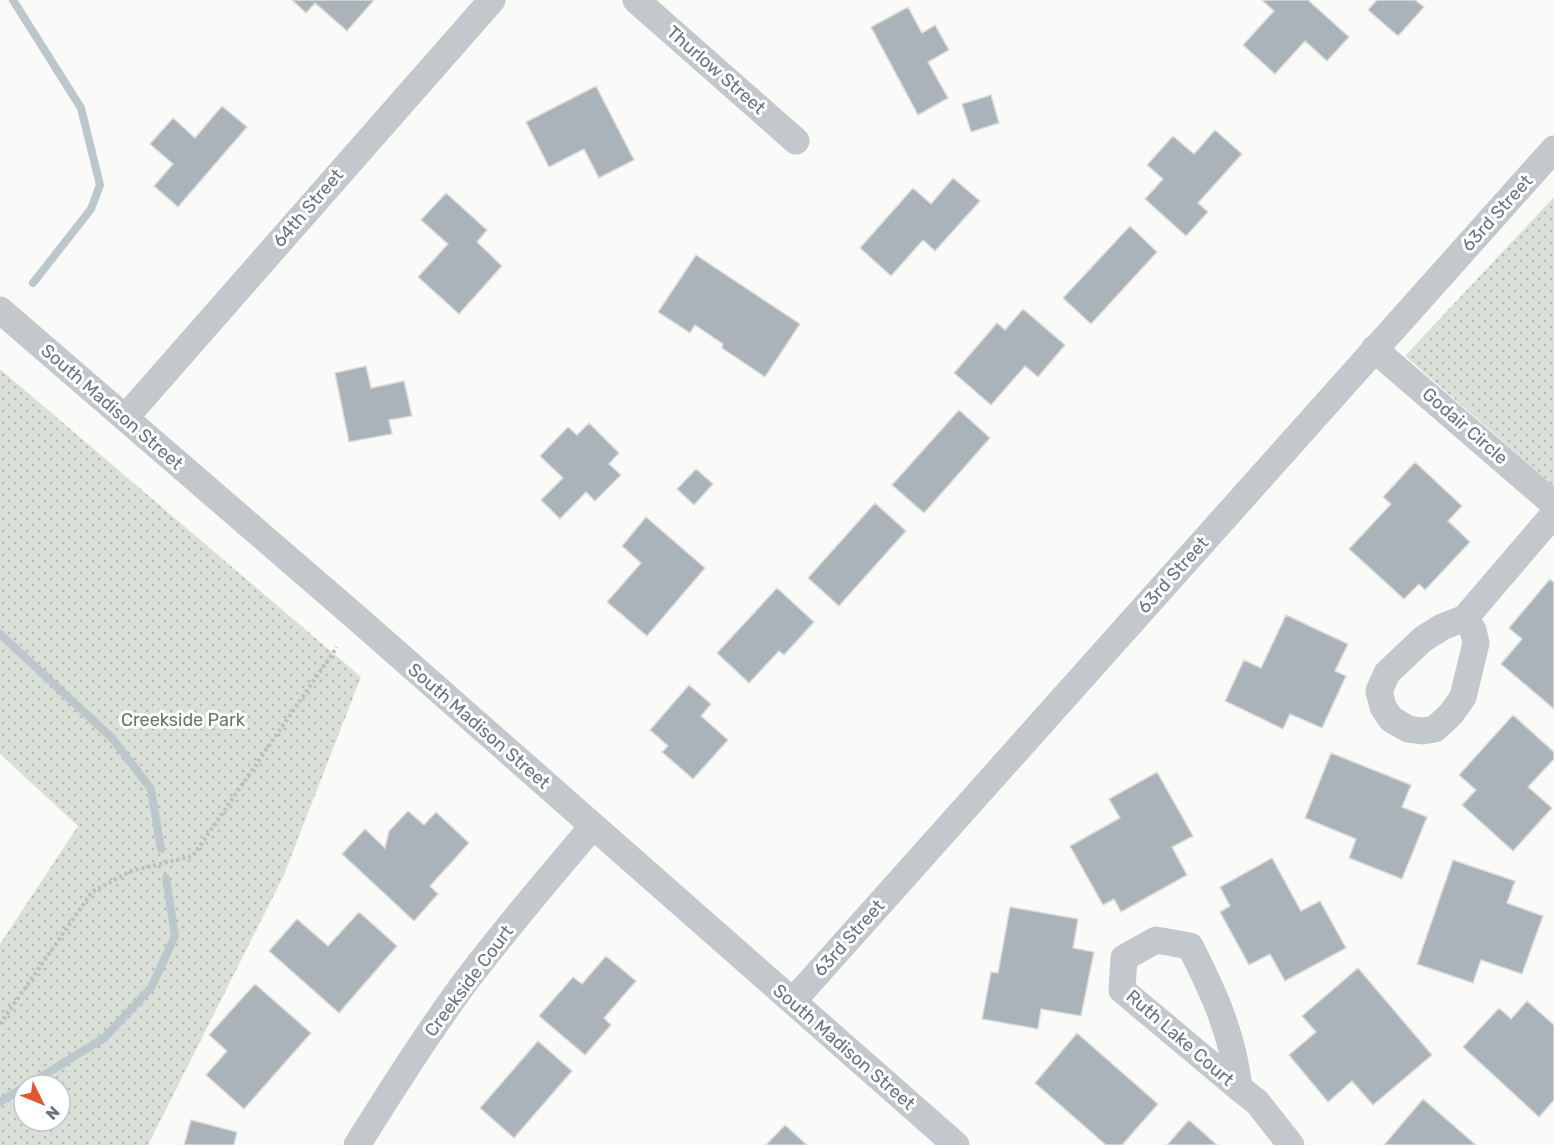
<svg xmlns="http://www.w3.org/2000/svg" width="1554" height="1145" font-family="Rubik,sans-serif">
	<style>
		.park { fill: url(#park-dots); fill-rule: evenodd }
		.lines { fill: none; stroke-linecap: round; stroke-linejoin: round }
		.stream { stroke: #bbc7cb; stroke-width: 8 }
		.building { fill: #aab3b9; stroke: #dcdcda; stroke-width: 1.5 }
		.path { stroke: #bbbfc2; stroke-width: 4; stroke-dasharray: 3 3; stroke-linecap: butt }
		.minor { stroke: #c3c8cc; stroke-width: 27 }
		.labels { text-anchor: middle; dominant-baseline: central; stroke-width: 6; stroke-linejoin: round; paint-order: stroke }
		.street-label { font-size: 18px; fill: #657683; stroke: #fff }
		.park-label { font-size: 18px; fill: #687a64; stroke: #fff }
	</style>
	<defs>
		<pattern id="park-dots" width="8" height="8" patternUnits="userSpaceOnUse" patternTransform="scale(1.5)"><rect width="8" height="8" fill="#dadfd7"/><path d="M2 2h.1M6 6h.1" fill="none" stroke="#b4b9b4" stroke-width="1.8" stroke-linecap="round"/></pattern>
	</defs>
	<rect width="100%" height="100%" fill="#fafaf8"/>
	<path class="park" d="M1554 197V486L1405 356Z
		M0 369 361 677 283 877 148 1145H0V944L78 826 0 754ZM24 1085H60V1121H24Z"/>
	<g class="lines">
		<path class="stream" d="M13 0 81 108 100 185 91 209 33 283
			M0 634 112 738 151 789 161 849
			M28 1085 104 1038 151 988 175 936 166 878
			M0 1102 24 1087"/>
	</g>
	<path class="building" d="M292 0H374L347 31 315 3 306 13Z
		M1262 0H1308L1349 37 1327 61 1305 41 1275 74 1243 45 1274 11Z
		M1377 0H1415L1424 7 1398 36 1368 10Z
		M908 7 922 33 935 25 949 50 928 62 948 98 918 115 871 27Z
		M596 86 634 160 599 178 584 149 549 167 526 122Z
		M991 95 999 123 971 132 962 104Z
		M222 106 247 127 178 207 154 186 173 164 150 144 173 118 195 138Z
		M1215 130 1242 154 1198 203 1208 212 1186 236 1145 199 1163 179 1147 165 1173 136 1194 154Z
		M953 178 980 201 935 251 923 240 891 276 860 248 913 188 931 204Z
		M446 193 487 230 477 242 502 266 459 314 418 277 448 244 421 220Z
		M1130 226 1157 252 1091 324 1063 298Z
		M696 255 800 324 765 377 722 348 723 344 695 325 690 333 658 312Z
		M1023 309 1065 345 1038 377 1025 366 991 405 954 373 997 323 1005 330Z
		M366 366 371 388 404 381 412 416 389 420 392 434 349 442 335 373Z
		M959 410 990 438 924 513 892 485Z
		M589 423 619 453 609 464 621 475 595 501 586 492 560 519 541 500 563 478 540 456 568 427 577 435Z
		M1415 462 1462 506 1448 521 1470 542 1425 590 1419 584 1404 599 1349 549 1391 504 1383 497Z
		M696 469 713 484 694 505 677 489Z
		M875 503 906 531 839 606 808 578Z
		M646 517 705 568 647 636 607 602 641 563 622 546Z
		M1550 579 1554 583V709L1501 664 1522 639 1509 628Z
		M777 588 814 622 784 655 779 651 749 683 717 653Z
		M1286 615 1348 644 1335 671 1346 676 1322 728 1290 714 1283 729 1225 701 1244 660 1261 668Z
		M689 685 711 704 701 716 728 740 693 779 662 752 668 746 650 730Z
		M1513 715 1554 752V759L1528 787 1552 808 1513 851 1462 805 1476 790 1459 775Z
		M1331 753 1411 785 1402 807 1427 817 1402 879 1349 858 1356 839 1305 818Z
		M1157 772 1193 836 1172 847 1187 875 1121 912 1114 899 1103 905 1070 846 1120 818 1109 799Z
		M408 811 424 825 436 812 469 843 430 886 438 894 414 921 342 854 365 829 385 848 389 831Z
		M1272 858 1301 911 1320 901 1346 948 1285 981 1270 954 1249 965 1220 912 1230 906 1220 887Z
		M1453 860 1515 881 1507 903 1543 916 1522 974 1481 960 1473 983 1417 964Z
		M1010 907 1078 919 1073 948 1094 952 1081 1016 1041 1009 1038 1029 982 1019 991 972 998 973Z
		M359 912 397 946 339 1013 269 951 297 919 328 946Z
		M606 956 636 981 604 1018 611 1025 585 1055 539 1016 573 977 582 984Z
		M1358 968 1432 1055 1373 1105 1352 1081 1328 1102 1289 1055 1316 1032 1302 1016Z
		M255 984 311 1033 244 1109 206 1075 227 1051 209 1035Z
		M1527 1001 1554 1025V1100L1539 1117 1463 1047 1499 1008 1511 1019Z
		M1077 1033 1158 1104 1122 1145H1106L1035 1083Z
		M538 1041 572 1071 514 1138 480 1108Z
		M1423 1099 1476 1145H1384Z
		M191 1120 237 1132 234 1145H184Z
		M1189 1120 1217 1145H1167Z
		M785 1125 807 1145H766Z"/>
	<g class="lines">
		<path class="path" d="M0 1024 92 892 131 871 193 856 337 647"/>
		<path class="minor" d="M636 0 796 141
			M0 310 358 619 956 1145
			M1374 349 1554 504
			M125 418 492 0
			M1465 618 1473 630 1476 643 1463 697 1451 714 1435 729 1422 731 1408 729 1391 719 1383 707 1379 691 1387 673 1423 639 1442 627 1465 618 1554 514
			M1156 940 1190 946C1214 993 1233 1035 1239 1088L1122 990 1124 958Z
			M793 1001 1554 149
			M1239 1088 1257 1102 1291 1145
			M357 1145C391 1091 425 1037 463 985 504 930 549 878 593 826"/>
	</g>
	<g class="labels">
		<g class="street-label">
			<text transform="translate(716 70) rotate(41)">Thurlow Street</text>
			<text transform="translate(308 208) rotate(-49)">64th Street</text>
			<text transform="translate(1497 213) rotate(-48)">63rd Street</text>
			<text transform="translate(112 407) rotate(41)">South Madison Street</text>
			<text transform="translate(1465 426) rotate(41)">Godair Circle</text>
			<text transform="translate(1173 575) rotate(-48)">63rd Street</text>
			<text transform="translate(479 726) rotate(41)">South Madison Street</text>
			<text transform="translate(849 938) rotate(-48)">63rd Street</text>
			<text transform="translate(469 981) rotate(-53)">Creekside Court</text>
			<text transform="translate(1180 1038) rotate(41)">Ruth Lake Court</text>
			<text transform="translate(844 1047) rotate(41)">South Madison Street</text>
		</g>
		<g class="park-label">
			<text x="183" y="720">Creekside Park</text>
		</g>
	</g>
	<g transform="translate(42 1103) rotate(133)"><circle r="28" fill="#ffffff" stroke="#c1c8cd" stroke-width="1.5"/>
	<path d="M0-4.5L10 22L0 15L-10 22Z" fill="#e4572e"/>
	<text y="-9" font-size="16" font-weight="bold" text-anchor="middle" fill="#657683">N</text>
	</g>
</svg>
